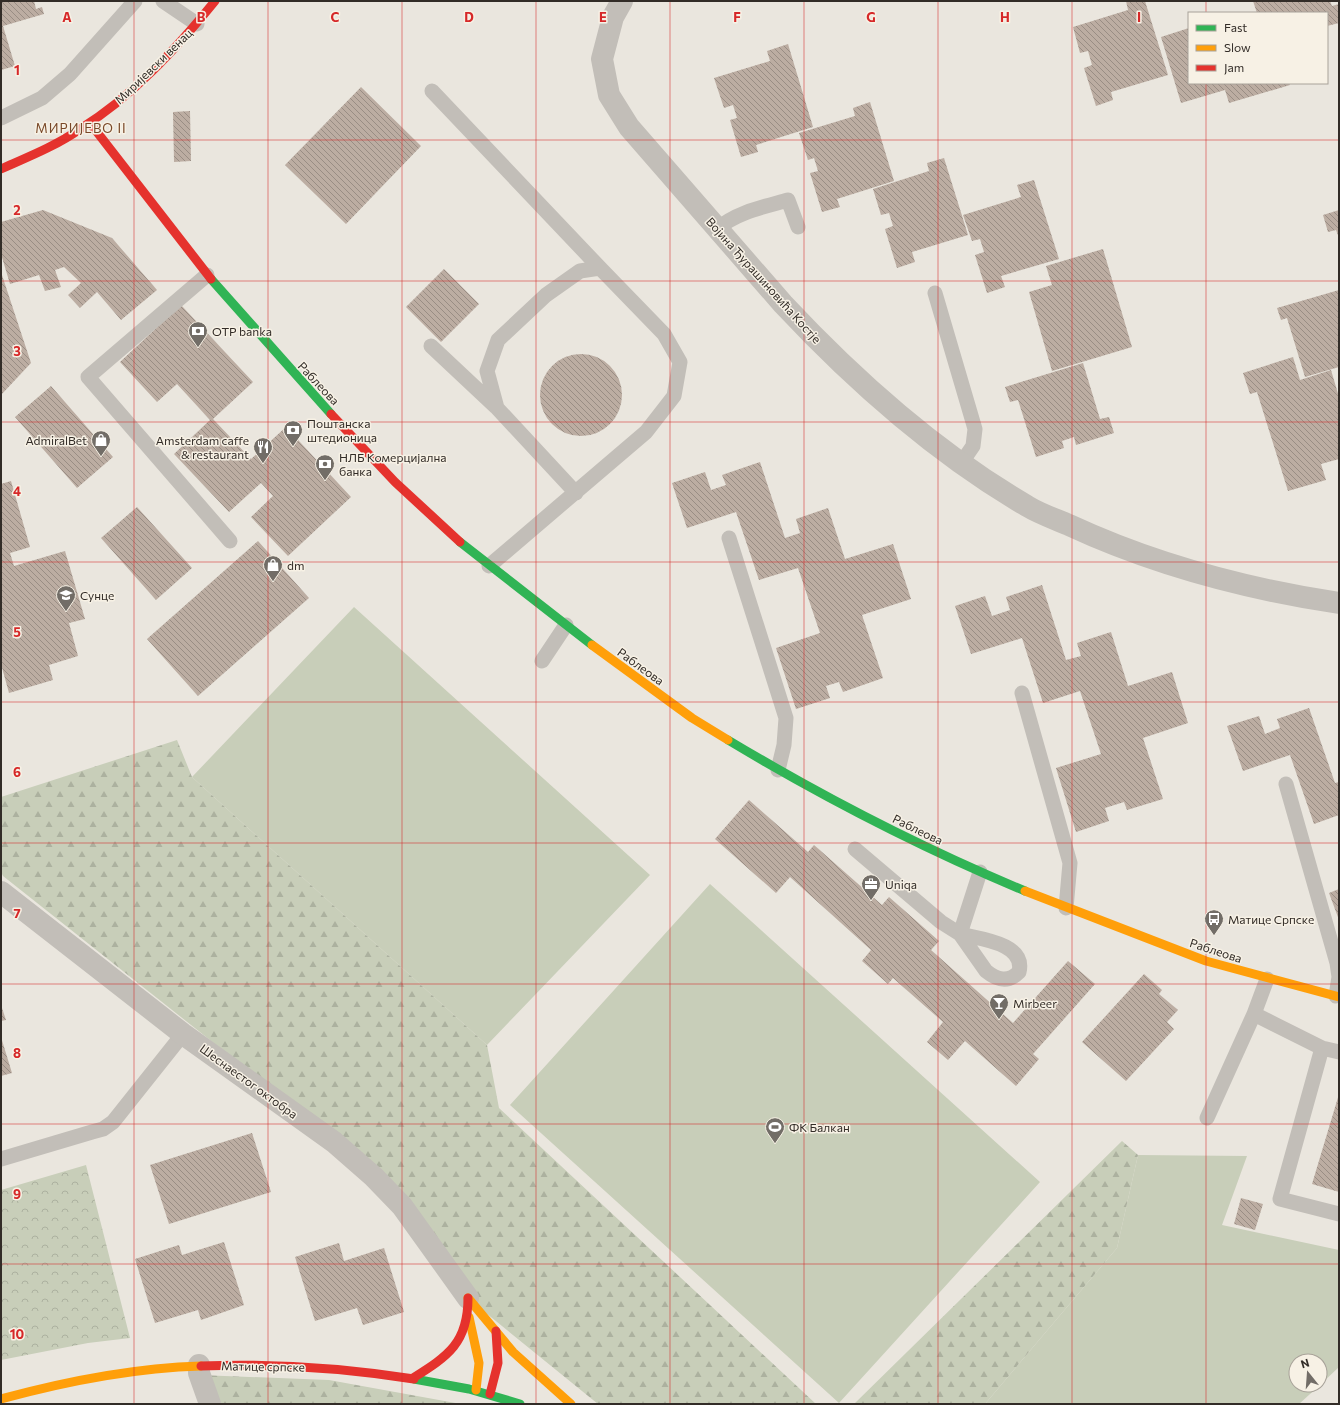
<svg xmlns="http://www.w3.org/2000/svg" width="1340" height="1405" font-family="Commissioner,sans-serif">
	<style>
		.green { fill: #c8ceb9 }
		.forest { fill: url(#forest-firs) }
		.park { fill: url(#park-crowns) }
		.building { fill: url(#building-back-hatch) }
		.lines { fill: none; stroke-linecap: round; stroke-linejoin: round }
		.lane { stroke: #c2beb8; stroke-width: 15 }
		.street { stroke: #c2beb8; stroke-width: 22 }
		.fast { stroke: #30b455; stroke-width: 9 }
		.slow { stroke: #ff9f0a; stroke-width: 9 }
		.jam { stroke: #e5322d; stroke-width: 9 }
		.grid { fill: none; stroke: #d62828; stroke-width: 1; stroke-opacity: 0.55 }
		.labels { text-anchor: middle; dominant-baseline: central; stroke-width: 3; stroke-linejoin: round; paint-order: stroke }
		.street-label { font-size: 12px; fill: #322c27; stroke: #f7f1e5 }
		.poi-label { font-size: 12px; fill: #322c27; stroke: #f7f1e5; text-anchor: start }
		.neighbourhood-label { font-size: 13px; letter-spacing: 1px; fill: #794828; stroke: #f7f1e5 }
		.grid-label { font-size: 13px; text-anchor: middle; font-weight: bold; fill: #d62828; stroke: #f7f1e5; stroke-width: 3; stroke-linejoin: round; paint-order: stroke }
	</style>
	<defs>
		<pattern id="forest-firs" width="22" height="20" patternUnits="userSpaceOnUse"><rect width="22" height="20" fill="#c8ceb9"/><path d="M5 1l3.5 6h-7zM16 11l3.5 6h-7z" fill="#acb19f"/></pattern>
		<pattern id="park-crowns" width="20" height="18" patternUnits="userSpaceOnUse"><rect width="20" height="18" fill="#c8ceb9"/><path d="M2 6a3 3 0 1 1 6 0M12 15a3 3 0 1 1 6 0" fill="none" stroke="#acb19f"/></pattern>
		<pattern id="building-back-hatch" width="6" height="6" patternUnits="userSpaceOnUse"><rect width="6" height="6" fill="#bcada2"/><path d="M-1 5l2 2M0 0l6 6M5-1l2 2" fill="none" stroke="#998d84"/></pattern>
	</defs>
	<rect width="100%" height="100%" fill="#eae6de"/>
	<path class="green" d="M354 607 650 875 487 1045 192 777Z
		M710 884 1040 1182 839 1403 510 1105Z
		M1138 1155 1247 1156 1222 1225 1339 1250V1367L1320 1385V1361H1296V1385H1320L1299 1404H985L1117 1248Z"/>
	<path class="forest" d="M177 740 192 777 487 1045 499 1108 816 1404H598L465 1296 369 1166 3 876 1 872V797Z
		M1122 1141 1138 1155 1117 1248 985 1404H854Z
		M200 1375 329 1380 461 1404H215Z"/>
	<path class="park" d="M86 1165 130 1338 88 1343 1 1360V1190Z"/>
	<path class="building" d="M1 1H34L36 9 42 7 44 14 3 26 15 66 1 70Z
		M1126 1H1145L1168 75 1111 92 1113 100 1096 106 1084 68 1092 65 1088 51 1080 53 1073 27 1128 10Z
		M1253 1H1330L1332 6 1339 4V23L1327 26V13H1257Z
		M1189 28V83H1289L1290 85 1229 103 1225 90 1181 103 1161 37Z
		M788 44 813 127 756 145 758 152 741 157 730 120 737 118 733 105 724 108 714 78 770 61 767 51Z
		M361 87 421 146 346 224 285 165Z
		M870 102 894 181 837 199 840 207 822 212 810 173 818 171 814 158 808 160 799 133 855 116 853 108Z
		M190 111 191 161 174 162 173 112Z
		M944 158 968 235 912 252 915 262 897 268 885 229 893 226 889 213 881 215 873 189 929 171 927 163Z
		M1034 180 1059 259 1001 276 1005 287 987 293 975 255 984 252 980 239 972 241 963 215 1021 197 1017 185Z
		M43 210 112 238 157 290 121 320 97 292 80 308 68 295 81 283 64 267 55 270 61 287 45 291 39 275 10 284 1 254V222Z
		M1339 210V238L1336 230 1328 232 1323 215Z
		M1103 249 1132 347 1052 371 1029 292 1052 285 1046 266Z
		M444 269 479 304 441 342 406 307Z
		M1 272 31 363 1 395Z
		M1339 290V367L1305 377 1287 318 1281 320 1277 308Z
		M181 305 253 382 213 419 251 459 286 427 351 497 288 556 251 517 273 496 261 483 229 512 174 454 210 420 177 384 157 402 120 362Z
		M540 395a41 41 0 1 1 82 0a41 41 0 1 1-82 0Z
		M1293 357 1300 380 1331 370 1339 397V459L1321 464 1326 480 1288 491 1257 392 1250 394 1243 373Z
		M1083 363 1100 419 1109 417 1114 433 1076 445 1074 437 1062 441 1064 448 1036 457 1018 400 1010 402 1005 387Z
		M51 386 113 457 77 488 15 417Z
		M760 462 785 538 800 533 796 519 828 508 845 559 893 544 911 599 862 615 883 678 843 692 839 682 826 686 830 698 796 709 776 648 820 633 798 568 759 580 736 512 687 528 672 483 705 472 711 490 726 485 722 475Z
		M11 481 30 547 10 553 14 566 65 551 85 619 69 623 78 656 49 665 53 680 9 693 1 664V484Z
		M137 507 192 568 156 600 101 538Z
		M258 541 309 598 198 696 147 639Z
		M1042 585 1066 660 1081 656 1077 643 1111 632 1128 686 1172 672 1188 723 1143 738 1163 799 1127 810 1124 802 1105 808 1109 821 1076 832 1056 768 1101 754 1080 691 1043 703 1022 638 971 654 955 606 985 596 992 616 1010 610 1006 597Z
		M1309 708 1335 783 1339 782V815L1314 824 1290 755 1243 771 1227 726 1259 716 1265 734 1280 728 1277 719Z
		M749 800 808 852 814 845 882 905 889 897 939 941 931 950 1013 1023 1068 961 1095 984 1033 1054 1039 1059 1016 1086 965 1041 948 1060 927 1042 943 1022 893 978 888 984 862 961 871 950 790 877 776 893 715 839Z
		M1339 889V920L1329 893Z
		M1144 974 1162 990 1159 994 1178 1010 1167 1022 1174 1029 1126 1081 1082 1042Z
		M1 1005 6 1020 1 1021Z
		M1 1037 12 1073 1 1076Z
		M1339 1094V1192L1312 1184Z
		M252 1133 271 1192 169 1224 150 1165Z
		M1241 1198 1263 1204 1255 1230 1234 1224Z
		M224 1242 244 1305 201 1320 198 1310 155 1323 135 1259 179 1245 182 1255Z
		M339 1243 344 1261 384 1248 404 1312 363 1325 357 1308 315 1321 295 1257Z"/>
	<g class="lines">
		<path class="lane" d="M163 1 197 24
			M432 91 600 268
			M1 118 42 98 70 74 135 1
			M717 229C737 212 763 207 788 200L798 227
			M207 275 88 377 230 541
			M935 293 975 429 973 446 962 462
			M431 346 496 407
			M729 538 786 718 784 745 778 770
			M489 566 646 432 674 396 680 362 664 334 600 268 580 271 546 295 498 340 487 371 497 408 576 493
			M542 661 566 625
			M1022 693 1070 863 1066 908
			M1286 784 1337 963 1339 977 1336 996
			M855 849 941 922 960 934 980 872
			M960 934C980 939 1026 943 1019 972 1008 983 997 980 986 971Z
			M1254 1014 1322 1048 1280 1199 1339 1214
			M1322 1048 1339 1052
			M1207 1118 1254 1014 1267 979
			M1 1159 92 1132 103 1129 113 1122 183 1034"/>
		<path class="street" d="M622 1 613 17 602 59 609 95 629 127 783 304C855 381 936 453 1027 506 1040 514 1055 519 1069 525 1153 564 1247 589 1339 603
			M1 892 183 1034 334 1142 374 1177 402 1206 468 1298
			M199 1365V1373L210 1404"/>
		<path class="fast" d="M211 279 331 414
			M460 542 592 645
			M728 740C823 797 922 848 1025 891
			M414 1379 469 1389 520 1404"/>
		<path class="slow" d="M592 645 692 718 728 740
			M1025 891 1206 961 1339 997
			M468 1298 513 1352 571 1404
			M469 1317 479 1363 476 1390
			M1 1399C67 1381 133 1368 201 1366"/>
		<path class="jam" d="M90 123 211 279
			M1 169C28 157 56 146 80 129 133 96 176 49 215 1
			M331 414 395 482 460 542
			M201 1366C273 1363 343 1368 414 1379
			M413 1378C448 1356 468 1343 468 1298
			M490 1394 498 1363 496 1331"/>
	</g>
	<path class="grid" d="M134 1V1404M268 1V1404M402 1V1404M536 1V1404M670 1V1404M804 1V1404M938 1V1404M1072 1V1404M1206 1V13M1206 83V1404M1 140H1339M1 281H1339M1 422H1339M1 562H1339M1 702H1339M1 843H1339M1 984H1339M1 1124H1339M1 1264H1339"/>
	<defs>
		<symbol id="bank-pin" viewBox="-11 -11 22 30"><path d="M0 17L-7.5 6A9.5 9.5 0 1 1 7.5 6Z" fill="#726d67" stroke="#f7f1e5"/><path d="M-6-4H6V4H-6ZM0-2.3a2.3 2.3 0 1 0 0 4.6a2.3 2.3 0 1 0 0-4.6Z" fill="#fff"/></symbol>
		<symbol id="shop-pin" viewBox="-11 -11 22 30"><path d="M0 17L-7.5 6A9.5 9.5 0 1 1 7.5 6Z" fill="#726d67" stroke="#f7f1e5"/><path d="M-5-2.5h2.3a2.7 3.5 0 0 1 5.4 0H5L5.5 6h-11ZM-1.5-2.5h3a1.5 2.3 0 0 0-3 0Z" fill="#fff"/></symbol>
		<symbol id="restaurant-pin" viewBox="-11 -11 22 30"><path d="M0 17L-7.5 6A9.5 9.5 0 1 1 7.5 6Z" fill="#726d67" stroke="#f7f1e5"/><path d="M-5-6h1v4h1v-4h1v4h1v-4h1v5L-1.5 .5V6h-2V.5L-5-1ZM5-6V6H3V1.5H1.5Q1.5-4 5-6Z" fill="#fff"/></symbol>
		<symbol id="school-pin" viewBox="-11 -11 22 30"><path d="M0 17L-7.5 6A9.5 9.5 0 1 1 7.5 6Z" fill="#726d67" stroke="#f7f1e5"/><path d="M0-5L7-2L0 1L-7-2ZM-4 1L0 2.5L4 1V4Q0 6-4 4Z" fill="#fff"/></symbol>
		<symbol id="office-pin" viewBox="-11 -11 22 30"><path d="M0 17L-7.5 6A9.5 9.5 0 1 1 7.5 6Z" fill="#726d67" stroke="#f7f1e5"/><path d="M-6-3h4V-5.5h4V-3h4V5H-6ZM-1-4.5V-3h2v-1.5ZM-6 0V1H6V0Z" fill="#fff"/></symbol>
		<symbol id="bus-pin" viewBox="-11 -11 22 30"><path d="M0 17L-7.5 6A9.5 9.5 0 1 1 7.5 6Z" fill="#726d67" stroke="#f7f1e5"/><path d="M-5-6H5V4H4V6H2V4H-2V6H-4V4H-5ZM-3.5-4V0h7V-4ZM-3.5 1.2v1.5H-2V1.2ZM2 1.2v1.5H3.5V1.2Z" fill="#fff"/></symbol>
		<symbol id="bar-pin" viewBox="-11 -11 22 30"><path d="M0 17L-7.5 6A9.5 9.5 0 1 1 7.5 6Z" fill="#726d67" stroke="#f7f1e5"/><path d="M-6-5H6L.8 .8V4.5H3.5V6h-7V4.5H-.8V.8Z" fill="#fff"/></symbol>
		<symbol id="stadium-pin" viewBox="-11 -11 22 30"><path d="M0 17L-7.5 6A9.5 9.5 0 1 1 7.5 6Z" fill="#726d67" stroke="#f7f1e5"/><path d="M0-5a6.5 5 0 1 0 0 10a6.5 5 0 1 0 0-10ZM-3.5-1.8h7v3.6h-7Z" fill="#fff"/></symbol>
	</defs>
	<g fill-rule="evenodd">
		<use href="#bank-pin" x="187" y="320" width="22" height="30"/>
		<use href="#bank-pin" x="282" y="419" width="22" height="30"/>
		<use href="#shop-pin" x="90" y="429" width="22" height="30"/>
		<use href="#restaurant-pin" x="252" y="436" width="22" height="30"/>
		<use href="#bank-pin" x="314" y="453" width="22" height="30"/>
		<use href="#shop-pin" x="262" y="554" width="22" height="30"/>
		<use href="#school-pin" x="55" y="584" width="22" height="30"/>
		<use href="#office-pin" x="860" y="873" width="22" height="30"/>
		<use href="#bus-pin" x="1203" y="908" width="22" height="30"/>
		<use href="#bar-pin" x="988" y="992" width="22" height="30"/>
		<use href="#stadium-pin" x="764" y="1116" width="22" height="30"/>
	</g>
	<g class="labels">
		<g class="street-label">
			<text transform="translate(153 66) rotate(-44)">Миријевски венац</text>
			<text transform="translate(764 280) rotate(48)">Војина Ђурашиновића Костје</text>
			<text transform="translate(319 383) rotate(47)">Раблеова</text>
			<text transform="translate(641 666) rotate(36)">Раблеова</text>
			<text transform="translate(918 829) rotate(26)">Раблеова</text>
			<text transform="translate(1216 950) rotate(18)">Раблеова</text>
			<text transform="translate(249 1081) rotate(36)">Шеснаестог октобра</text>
			<text transform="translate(263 1366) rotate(1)">Матице српске</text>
		</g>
		<g class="poi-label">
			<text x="212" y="331">OTP banka</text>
			<text x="307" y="423">Поштанска<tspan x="307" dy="14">штедионица</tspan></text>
			<text x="87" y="440" text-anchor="end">AdmiralBet</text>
			<text x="249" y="440" text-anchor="end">Amsterdam caffe<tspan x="249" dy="14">&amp; restaurant</tspan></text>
			<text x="339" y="457">НЛБ Комерцијална<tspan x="339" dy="14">банка</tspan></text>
			<text x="287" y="565">dm</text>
			<text x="80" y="595">Сунце</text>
			<text x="885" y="884">Uniqa</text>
			<text x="1228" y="919">Матице Српске</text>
			<text x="1013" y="1003">Mirbeer</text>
			<text x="789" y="1127">ФК Балкан</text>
		</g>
		<g class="neighbourhood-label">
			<text x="81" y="128">МИРИЈЕВО II</text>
		</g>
	</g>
	<g class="grid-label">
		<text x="67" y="22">A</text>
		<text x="201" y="22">B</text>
		<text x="335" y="22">C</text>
		<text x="469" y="22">D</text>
		<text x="603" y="22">E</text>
		<text x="737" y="22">F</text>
		<text x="871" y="22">G</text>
		<text x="1005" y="22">H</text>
		<text x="1139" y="22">I</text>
		<text x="17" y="75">1</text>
		<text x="17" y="215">2</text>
		<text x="17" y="356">3</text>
		<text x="17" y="496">4</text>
		<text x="17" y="637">5</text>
		<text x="17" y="777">6</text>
		<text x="17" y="918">7</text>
		<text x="17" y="1058">8</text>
		<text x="17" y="1199">9</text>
		<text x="17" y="1339">10</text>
	</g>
	<rect width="1340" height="1405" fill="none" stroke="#322c27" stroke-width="4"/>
	<rect x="1188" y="12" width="140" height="72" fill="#f7f1e5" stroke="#a8a299"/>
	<rect x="1196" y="25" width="20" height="6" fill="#30b455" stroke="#a8a299"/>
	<text x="1224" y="32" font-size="12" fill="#322c27">Fast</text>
	<rect x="1196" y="45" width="20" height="6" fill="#ff9f0a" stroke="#a8a299"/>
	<text x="1224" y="52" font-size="12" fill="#322c27">Slow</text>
	<rect x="1196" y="65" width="20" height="6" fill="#e5322d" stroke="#a8a299"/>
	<text x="1224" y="72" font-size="12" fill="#322c27">Jam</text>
	<g transform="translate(1308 1373) rotate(343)"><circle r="19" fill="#f7f1e5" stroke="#a8a299"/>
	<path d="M0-3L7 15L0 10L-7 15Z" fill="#726d67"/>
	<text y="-6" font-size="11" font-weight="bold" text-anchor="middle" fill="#322c27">N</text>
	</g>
</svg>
